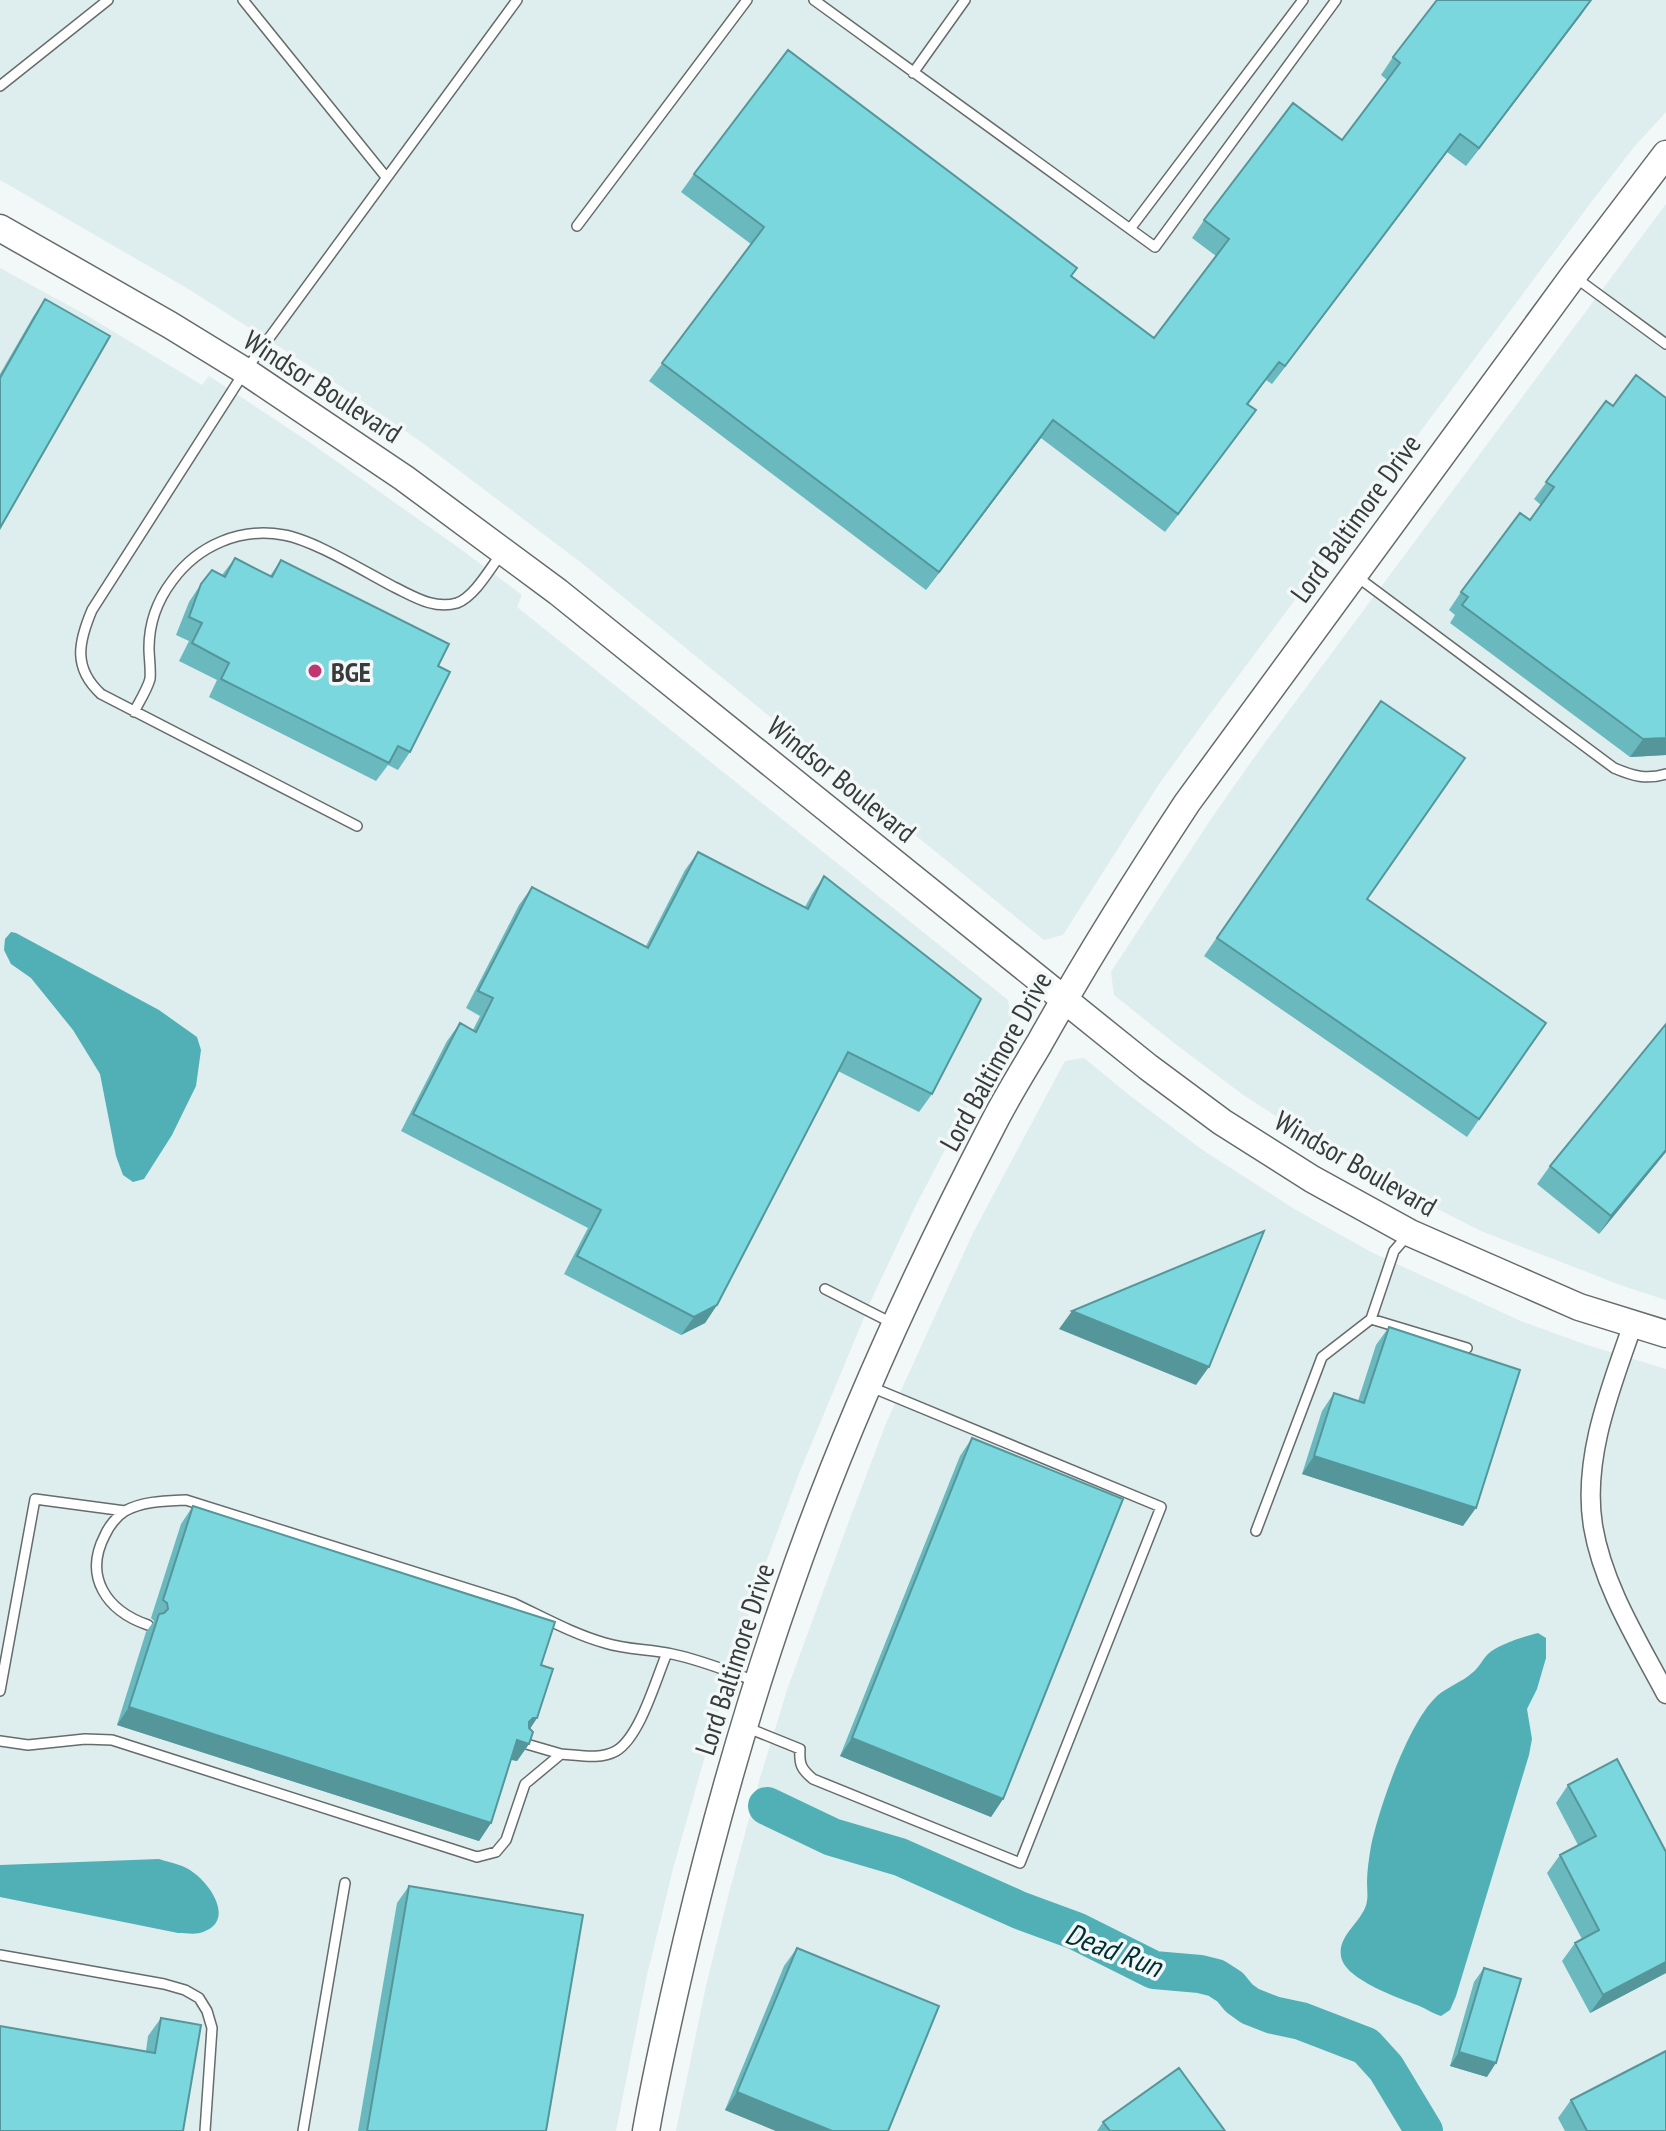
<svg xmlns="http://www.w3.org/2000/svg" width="1666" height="2131" font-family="'PT Sans Narrow',sans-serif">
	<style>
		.built { fill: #deedee }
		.water { fill: #51b0b5 }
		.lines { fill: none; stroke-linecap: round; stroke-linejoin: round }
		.river { stroke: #51b0b5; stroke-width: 38 }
		.lane-casing { stroke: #666b6b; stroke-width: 12 }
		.street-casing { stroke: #666b6b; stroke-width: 21 }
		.secondary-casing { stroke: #666b6b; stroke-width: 29 }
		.lane { stroke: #fff; stroke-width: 9 }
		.street { stroke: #fff; stroke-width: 18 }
		.secondary { stroke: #fff; stroke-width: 26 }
		.wall { fill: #69b9be }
		.shaded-wall { fill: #55969b }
		.building { fill: #7ad7dd; stroke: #55969b; stroke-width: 2 }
		.poi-dot { fill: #bf3673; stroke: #f2f7f7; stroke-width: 3 }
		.labels { text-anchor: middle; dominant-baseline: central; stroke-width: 7; stroke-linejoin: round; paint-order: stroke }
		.street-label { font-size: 28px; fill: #393b3b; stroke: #f2f7f7 }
		.poi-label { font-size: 28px; font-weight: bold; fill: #393b3b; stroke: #f2f7f7; text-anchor: start }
		.water-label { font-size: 30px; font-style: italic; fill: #003033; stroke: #f2f7f7 }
	</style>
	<rect width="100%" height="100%" fill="#f2f7f7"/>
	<path class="built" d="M0 0H1666V112L1634 147 1595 197 1207 718 1159 784 1063 935 1044 940 579 561 424 444 336 383 190 290 0 180Z
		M1666 204V1300L1623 1286 1481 1231 1412 1196 1331 1152 1242 1094 1174 1043 1114 995 1111 972 1211 819 1258 752Z
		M0 268 86 315 202 385 209 376 312 444 459 548 522 595 517 607 1008 1000 1012 1022 916 1205 874 1294 800 1471 758 1584 703 1763 674 1865 647 1975 616 2131H0Z
		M1084 1058 1129 1095 1204 1151 1296 1210 1373 1253 1523 1322 1587 1345 1666 1369V2131H676L706 1986 729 1893 760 1778 788 1687 852 1513 887 1421 973 1233 1065 1061Z"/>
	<path class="water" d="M11 932 16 933 159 1010 197 1037 201 1050 196 1086 172 1135 144 1179 133 1182 123 1175 116 1156 100 1074 73 1030 31 978 11 964 4 950 5 939Z
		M1538 1633 1546 1638V1658L1537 1689 1527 1709 1532 1739 1529 1755 1456 1996 1450 2010 1441 2016C1431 2013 1424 2007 1414 2004 1396 1997 1349 1980 1342 1960 1334 1936 1364 1922 1367 1901 1368 1895 1367 1888 1367 1882 1367 1871 1369 1858 1371 1846 1379 1808 1408 1723 1437 1696 1447 1687 1462 1682 1472 1673 1479 1668 1482 1660 1488 1654 1497 1645 1525 1636 1538 1633Z
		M159 1859C171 1863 185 1865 194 1873 211 1885 235 1921 203 1932 196 1935 186 1933 178 1933L0 1897V1865Z"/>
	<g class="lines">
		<path class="river" d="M767 1806 832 1837 900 1857 1019 1910 1076 1931 1154 1970 1200 1974 1216 1978 1230 1987 1239 1998 1250 2006 1273 2015 1301 2021 1366 2046 1386 2068 1424 2131"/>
		<defs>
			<path id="lane" d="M243 0 386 177
				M814 0 1155 247 1336 0
				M913 73 965 0
				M0 86 108 0
				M577 226 747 0
				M1130 229 1303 0
				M1576 278 1666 344
				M1356 576 1614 768C1633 776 1646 780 1666 774
				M134 712C139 702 147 690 150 679 151 669 149 658 149 648 149 623 157 601 172 581 198 545 241 527 284 535 314 540 365 572 394 587 413 596 434 610 457 603 474 597 490 569 501 554
				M357 826 101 694C73 668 78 643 92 610L245 371 517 0
				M825 1289 892 1323
				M1371 1319 1467 1348
				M1256 1531 1322 1357 1371 1319 1394 1251 1407 1236
				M148 1625C107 1611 83 1577 105 1535 109 1526 117 1516 125 1511 143 1501 166 1501 186 1500L513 1603C543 1617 573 1634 605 1643 627 1650 650 1649 672 1654 701 1660 728 1671 755 1681
				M0 1691 35 1499 125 1511
				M748 1728 800 1749C799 1764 801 1769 813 1779L1020 1863 1161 1507 871 1387
				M0 1741 28 1745 85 1739 112 1740 477 1857 496 1852 506 1840 525 1784 561 1754C579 1755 600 1760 616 1751 640 1737 656 1679 667 1653
				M523 1743 561 1754
				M0 1955 164 1984 185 1990 199 1998 207 2011 212 2028 205 2131
				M303 2131 345 1883"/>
			<path id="street" d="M1633 1324C1611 1387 1582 1458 1593 1526 1603 1586 1638 1641 1666 1694"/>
			<path id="secondary" d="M0 228 170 325 245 371 404 478 558 592 1148 1067 1222 1122 1312 1179 1410 1233 1579 1307 1666 1334
				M646 2131C657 2067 672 2003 687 1939 715 1822 748 1705 788 1591 843 1431 914 1276 992 1126 1006 1098 1023 1071 1039 1044 1085 962 1135 882 1187 803L1573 276 1666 154"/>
		</defs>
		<use href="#lane" class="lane-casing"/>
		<use href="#street" class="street-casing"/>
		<use href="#secondary" class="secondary-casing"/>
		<use href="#lane" class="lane"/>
		<use href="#street" class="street"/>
		<use href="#secondary" class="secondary"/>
	</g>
	<path class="wall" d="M1591 0 1466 166 1447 152 1272 384 1266 380 1248 405 1256 410 1165 532 1041 438 926 590 649 381 751 244 681 192 694 174 1072 276 1154 338 1216 256 1192 238 1204 220 1342 140 1387 80 1381 75 1393 57Z
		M45 299 0 528V374L33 317Z
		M1606 401 1666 755 1630 757 1450 623 1455 615 1449 610 1461 592 1530 520 1541 505 1534 499Z
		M235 558 270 576 281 560 438 666 410 752 398 770 388 765 376 781 209 697 217 680 179 661 189 641 176 635 189 602 201 584 222 575Z
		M1381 701 1367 899 1546 1023 1467 1137 1204 956Z
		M698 852 805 907 812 894 824 876 932 1094 919 1112 838 1071 717 1305 705 1323 681 1335 564 1274 588 1228 401 1131 447 1041 460 1023 473 1030 480 1016 466 1008 519 905 532 887 646 946 685 870Z
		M1666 1152 1599 1234 1537 1184 1550 1166Z
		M1389 1327 1463 1526 1302 1474 1322 1411 1334 1393 1358 1401 1376 1345Z
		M972 1438 1003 1799 991 1817 840 1756 960 1456Z
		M193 1506 541 1665 537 1718 530 1729 529 1744 517 1761 511 1760 491 1823 479 1841 117 1725 146 1632 154 1621 151 1618 181 1524Z
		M1568 1785 1666 1852V1973L1590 2013 1562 1961 1575 1943 1582 1939 1547 1873 1560 1855 1578 1845 1556 1803Z
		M409 1886 546 2131H358L397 1903Z
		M797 1948 888 2131H776L725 2110 784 1966Z
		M1484 1968 1487 2077 1450 2066 1474 1982Z
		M161 2018 183 2131 146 2051 148 2036Z
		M1571 2100 1666 2131H1565L1558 2118Z
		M1103 2122 1225 2131H1097Z"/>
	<path class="shaded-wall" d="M1591 0 1581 15 1466 166 1479 148Z
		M1460 134 1447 152 1272 384 1285 366Z
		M1256 410 1243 428 1165 532 1178 514Z
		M1053 420 1041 438 926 590 939 572Z
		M1666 738V755L1630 757 1643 739Z
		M1666 1150V1152L1599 1234 1611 1216Z
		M717 1305 705 1323 681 1335 694 1317Z
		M1072 1311 1209 1367 1196 1385 1059 1329Z
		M1314 1456 1476 1508 1463 1526 1302 1474Z
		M129 1707 491 1823 479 1841 117 1725Z
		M533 1718H537L525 1736 529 1722Z
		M852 1738 1003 1799 991 1817 840 1756Z
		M517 1740 529 1744 517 1761 505 1758Z
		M1666 1962V1973L1590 2013 1603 1995Z
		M1459 2052 1496 2063 1487 2077 1450 2066Z
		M737 2092 832 2131H776L725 2110Z"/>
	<path class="building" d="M1437 0H1591L1479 148 1460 134 1285 366 1279 362 1247 404 1256 410 1178 514 1053 420 939 572 662 363 764 227 694 174 788 50 1077 268 1071 276 1154 338 1229 239 1204 220 1293 103 1342 140 1400 63 1393 57Z
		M45 299 110 336 0 528V378Z
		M1636 375 1666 398V738L1643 739 1462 605 1468 597 1461 592 1520 513 1530 520 1554 487 1546 482 1606 401 1613 406Z
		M235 558 272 577 281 560 449 644 438 666 450 672 410 752 398 746 389 763 221 679 229 663 192 643 202 623 189 617 201 584 212 570 225 577Z
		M1381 701 1465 758 1367 899 1546 1023 1479 1119 1217 938Z
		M698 852 808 909 824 876 981 999 932 1094 848 1052 717 1305 694 1317 577 1256 601 1210 413 1114 460 1023 476 1032 493 998 478 991 532 887 648 948Z
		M1666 1024V1150L1611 1216 1550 1166Z
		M1264 1231 1209 1367 1072 1311Z
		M1389 1327 1520 1370 1476 1508 1314 1456 1334 1393 1364 1403Z
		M972 1438 1123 1499 1003 1799 852 1738Z
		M193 1506 555 1622 541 1665 553 1669 537 1718H533L529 1722V1728L533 1732 529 1744 517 1740 491 1823 129 1707 159 1614 164 1613 168 1609 167 1603 163 1600Z
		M1617 1759 1666 1852V1962L1603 1995 1575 1943 1599 1930 1560 1855 1596 1836 1568 1785Z
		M409 1886 583 1915 546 2131H367Z
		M797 1948 939 2006 888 2131H832L737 2092Z
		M1484 1968 1521 1979 1496 2063 1459 2052Z
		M161 2018 201 2025 183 2131H0V2026L155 2053Z
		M1666 2051V2131H1587L1571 2100Z
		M1179 2068 1225 2131H1110L1103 2122Z"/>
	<circle class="poi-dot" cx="315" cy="671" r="8"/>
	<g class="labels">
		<g class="street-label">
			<text transform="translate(323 386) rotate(33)">Windsor Boulevard</text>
			<text transform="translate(1355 518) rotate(-54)">Lord Baltimore Drive</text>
			<text transform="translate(842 779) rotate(39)">Windsor Boulevard</text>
			<text transform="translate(995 1061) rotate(-61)">Lord Baltimore Drive</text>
			<text transform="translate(1356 1163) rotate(30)">Windsor Boulevard</text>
			<text transform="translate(734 1659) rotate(-72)">Lord Baltimore Drive</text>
		</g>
		<g class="poi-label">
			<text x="331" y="671">BGE</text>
		</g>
		<g class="water-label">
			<text transform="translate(1114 1949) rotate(21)">Dead Run</text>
		</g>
	</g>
</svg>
